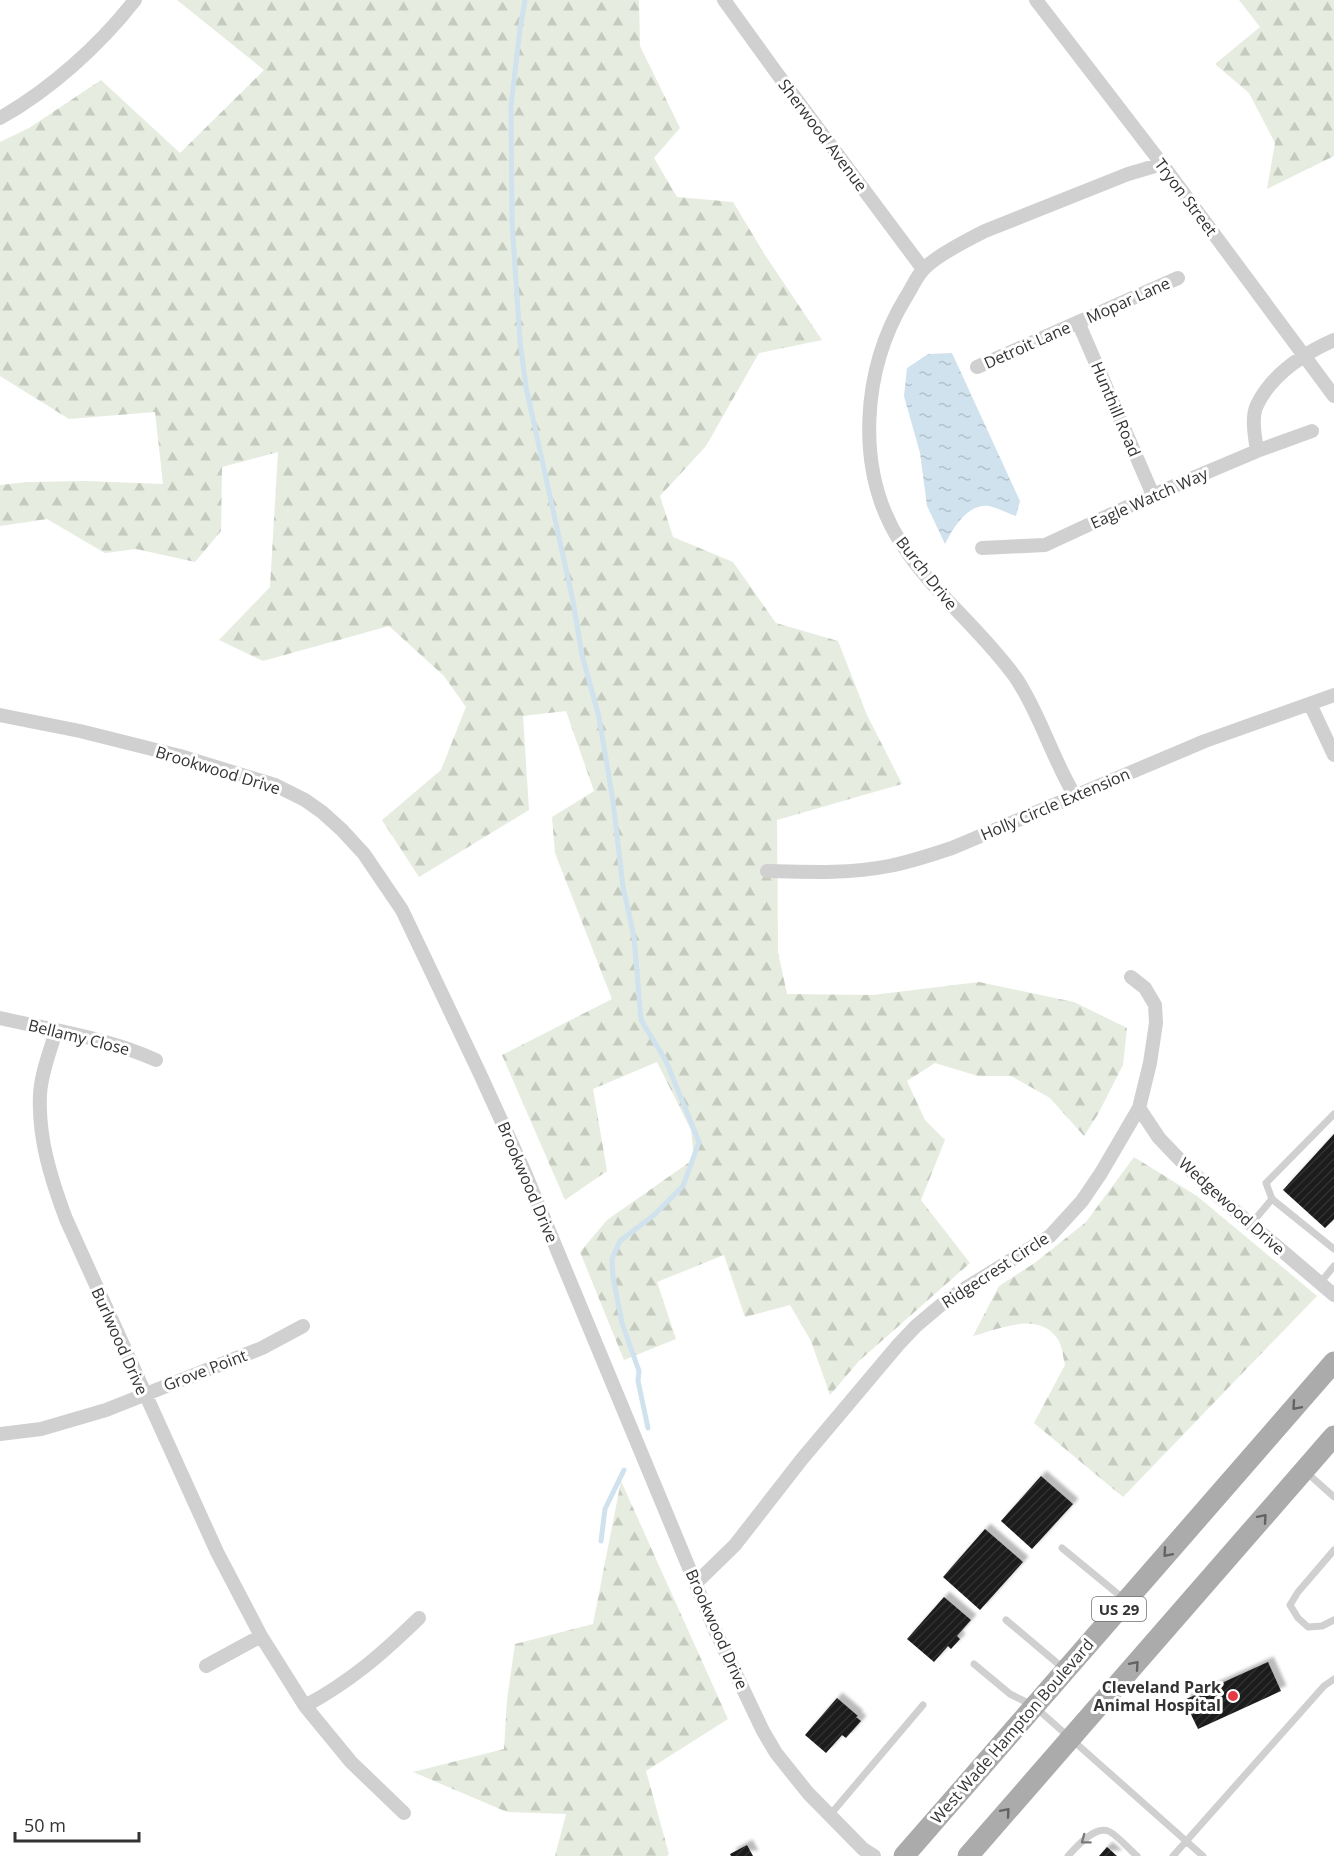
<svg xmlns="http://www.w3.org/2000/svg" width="1334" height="1856" font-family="'Open Sans',sans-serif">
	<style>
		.forest { fill: url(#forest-firs) }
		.water { fill: url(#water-ripples) }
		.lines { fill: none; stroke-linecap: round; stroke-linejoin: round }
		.stream { stroke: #cfe2ee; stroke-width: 5 }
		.building { fill: url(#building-hatch); filter: url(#shadow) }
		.service { stroke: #d0d0d0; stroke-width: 7 }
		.minor { stroke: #d0d0d0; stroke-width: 14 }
		.primary { stroke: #ababab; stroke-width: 21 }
		.oneway { stroke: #636363 }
		.oneway2 { stroke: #7a7a7a }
		.poi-dot { fill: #e63946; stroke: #fff; stroke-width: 2 }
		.labels { text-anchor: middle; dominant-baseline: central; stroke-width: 6; stroke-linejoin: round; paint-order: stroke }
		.shield { fill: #fff; stroke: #707070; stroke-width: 1.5 }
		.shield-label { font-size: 15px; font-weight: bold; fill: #333 }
		.street-label { font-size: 16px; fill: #333; stroke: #fff }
		.poi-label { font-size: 16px; font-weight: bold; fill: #333; stroke: #fff; text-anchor: end }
	</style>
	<defs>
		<pattern id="forest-firs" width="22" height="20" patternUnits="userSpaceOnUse" patternTransform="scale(1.5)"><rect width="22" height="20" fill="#e6ecdf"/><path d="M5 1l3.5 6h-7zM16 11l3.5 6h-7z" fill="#c6cbc0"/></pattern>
		<pattern id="water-ripples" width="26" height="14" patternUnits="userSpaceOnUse" patternTransform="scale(1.5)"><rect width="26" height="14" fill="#cfe2ee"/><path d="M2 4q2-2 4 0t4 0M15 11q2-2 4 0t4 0" fill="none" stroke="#b2c2cd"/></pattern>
		<pattern id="building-hatch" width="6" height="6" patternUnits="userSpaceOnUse" patternTransform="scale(1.5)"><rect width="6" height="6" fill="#1a1a1a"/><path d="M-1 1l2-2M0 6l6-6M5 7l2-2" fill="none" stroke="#333"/></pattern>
		<filter id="shadow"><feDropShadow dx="5.5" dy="-5.5" stdDeviation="1.5" flood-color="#0004"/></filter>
	</defs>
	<rect width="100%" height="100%" fill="#fff"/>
	<path class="forest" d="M177 0H639L640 46 680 128 654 158 677 197 733 202 765 255 822 340 759 353 706 446 660 496 673 537 733 562 776 623 838 641 867 715 902 784 777 820 778 952 787 994 873 995 979 982 1074 1002 1127 1028 1123 1065 1098 1114 1084 1136 1050 1098 1011 1076H978L935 1063 907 1081 925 1120 945 1140 921 1200 970 1263 859 1361 830 1395 811 1341 790 1305 745 1317 724 1255 657 1282 676 1339 624 1360 580 1252 607 1220 694 1159 691 1130 657 1062 593 1089 607 1171 565 1200 502 1055 612 999 555 853 552 817 594 791 566 711 523 716 529 810 419 877 382 820 441 770 466 707 444 676 389 626 263 661 219 640 270 587 278 452 222 467 221 531 195 562 136 549 105 553 47 519 0 526V485L27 482 87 481 163 484 155 412 69 419 0 376V142L29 128 101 80 180 153 264 70Z
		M1239 0H1334V156L1267 189 1275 143 1249 93 1215 64 1260 27Z
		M1134 1157 1197 1196 1317 1296 1123 1497 1034 1423 1065 1365C1063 1357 1062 1344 1057 1338 1037 1311 999 1329 973 1336L999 1286 1036 1262 1086 1222Z
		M621 1481 728 1719 646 1771 669 1854 667 1856H555L566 1814 507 1812 413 1772 504 1749 507 1700 515 1644 593 1624Z"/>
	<path class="water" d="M952 353 1020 501 1016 516C1007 513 998 508 989 506 968 503 953 528 945 544L927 506 920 453 904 396 907 368 928 354Z"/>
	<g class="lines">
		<path class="stream" d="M525 0 520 29 511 106 512 222 520 341 526 387 573 601 582 655 599 717 613 801 623 887 634 937 641 1020 666 1061 699 1142 683 1186 654 1215 620 1241 612 1259 613 1277 622 1323 639 1371 638 1381 648 1428
			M601 1541 605 1509 624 1470"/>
	</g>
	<path class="building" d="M1334 1134V1219L1325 1228 1283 1190Z
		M1041 1476 1073 1504 1032 1549 1001 1521Z
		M985 1529 1023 1562 980 1610 943 1577Z
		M944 1597 971 1620 957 1636 960 1639 951 1649 948 1646 934 1662 907 1639Z
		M1268 1662 1281 1691 1198 1729 1184 1700Z
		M837 1698 858 1716 856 1717 861 1721 846 1738 842 1735 826 1753 805 1735Z
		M747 1845 753 1856H731L730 1854Z
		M1107 1847 1117 1856H1099Z"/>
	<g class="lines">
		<path class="service" d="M1272 1199 1266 1183 1334 1114
			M1251 1224 1272 1199 1334 1249
			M1320 1283 1334 1266
			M1306 1472 1334 1497
			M1062 1548 1124 1599
			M1334 1550 1298 1592 1290 1605 1298 1618 1308 1627 1322 1626 1334 1620
			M1006 1620 1063 1668
			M974 1664 1010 1694 1034 1706 1203 1856
			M830 1815 923 1705
			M1068 1856C1076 1847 1094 1826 1108 1831 1115 1833 1130 1850 1137 1856
			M1173 1856 1324 1686 1334 1679"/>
		<path class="minor" d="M724 0 776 72 923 269
			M1036 0 1162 164 1334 396
			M0 118C50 90 100 45 135 0
			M1078 322 1153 495
			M977 367 1178 278
			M1257 451C1255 437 1251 417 1257 405 1272 374 1305 353 1334 340
			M982 548 1045 545 1153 495 1257 451 1312 431
			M1310 704 1334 755
			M0 715 80 731 180 756 275 785 305 800 322 812 342 830 364 854 402 910 480 1074 523 1168 714 1628 763 1731 776 1753 808 1793 863 1849 874 1856
			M1075 796C1052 758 1040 714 1016 678 982 630 933 593 901 543 854 470 862 369 906 297 912 288 916 277 923 270 934 257 969 239 985 231L1128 174 1162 164
			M767 871C807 872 849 874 889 866 910 862 931 855 952 848L1205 741 1334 695
			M0 1018C52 1030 108 1038 156 1060
			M56 1031C50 1052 41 1073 40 1095 38 1138 51 1179 66 1219L217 1552 261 1636 305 1706 351 1762 404 1813
			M1139 1108 1159 1138 1182 1162 1220 1198 1334 1295
			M0 1434 41 1429 106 1410 262 1348 303 1326
			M696 1583 735 1545 802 1459 898 1345 916 1326 948 1299 1050 1236 1082 1201 1101 1173 1139 1108 1150 1063 1156 1023 1155 1005 1145 988 1131 977
			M206 1666 261 1636
			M305 1706C351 1681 382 1654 419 1618"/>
		<path class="primary" d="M904 1856 1334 1362
			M968 1856 1334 1436"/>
	</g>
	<defs><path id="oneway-chevron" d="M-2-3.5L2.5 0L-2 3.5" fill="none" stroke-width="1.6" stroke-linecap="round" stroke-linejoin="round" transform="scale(1.5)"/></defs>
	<g class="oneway">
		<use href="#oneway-chevron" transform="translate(1296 1406) rotate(131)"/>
		<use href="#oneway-chevron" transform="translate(1263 1518) rotate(-49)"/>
		<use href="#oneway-chevron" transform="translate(1167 1553) rotate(131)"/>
		<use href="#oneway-chevron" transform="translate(1135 1665) rotate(-49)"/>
		<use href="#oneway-chevron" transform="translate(1006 1812) rotate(-49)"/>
	</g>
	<use class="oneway2" href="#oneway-chevron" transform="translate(1085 1840) rotate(143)"/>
	<circle class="poi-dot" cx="1233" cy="1696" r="6"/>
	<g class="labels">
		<rect class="shield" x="1092" y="1597" width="54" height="24" rx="4.5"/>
		<g class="shield-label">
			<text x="1119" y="1609">US 29</text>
		</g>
		<g class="street-label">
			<text transform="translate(823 135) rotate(53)">Sherwood Avenue</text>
			<text transform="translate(1186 197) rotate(53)">Tryon Street</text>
			<text transform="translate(1128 300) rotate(-24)">Mopar Lane</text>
			<text transform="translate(1027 345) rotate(-24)">Detroit Lane</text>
			<text transform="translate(1116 409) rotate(67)">Hunthill Road</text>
			<text transform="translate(1149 498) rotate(-24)">Eagle Watch Way</text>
			<text transform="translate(927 573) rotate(52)">Burch Drive</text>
			<text transform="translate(218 770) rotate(17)">Brookwood Drive</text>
			<text transform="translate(1055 804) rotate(-23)">Holly Circle Extension</text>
			<text transform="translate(79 1037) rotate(14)">Bellamy Close</text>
			<text transform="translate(528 1182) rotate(67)">Brookwood Drive</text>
			<text transform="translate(1232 1206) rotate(42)">Wedgewood Drive</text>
			<text transform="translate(995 1270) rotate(-33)">Ridgecrest Circle</text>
			<text transform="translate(120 1341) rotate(66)">Burlwood Drive</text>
			<text transform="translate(205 1370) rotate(-21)">Grove Point</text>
			<text transform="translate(717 1629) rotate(66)">Brookwood Drive</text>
			<text transform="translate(1012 1731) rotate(-49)">West Wade Hampton Boulevard</text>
		</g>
		<g class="poi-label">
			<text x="1221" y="1687">Cleveland Park<tspan x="1221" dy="18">Animal Hospital</tspan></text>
		</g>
	</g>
	<path d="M15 1832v9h124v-9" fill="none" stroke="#333333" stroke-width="3"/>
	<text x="24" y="1832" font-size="18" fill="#333333" stroke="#ffffff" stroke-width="4.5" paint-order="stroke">50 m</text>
</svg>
